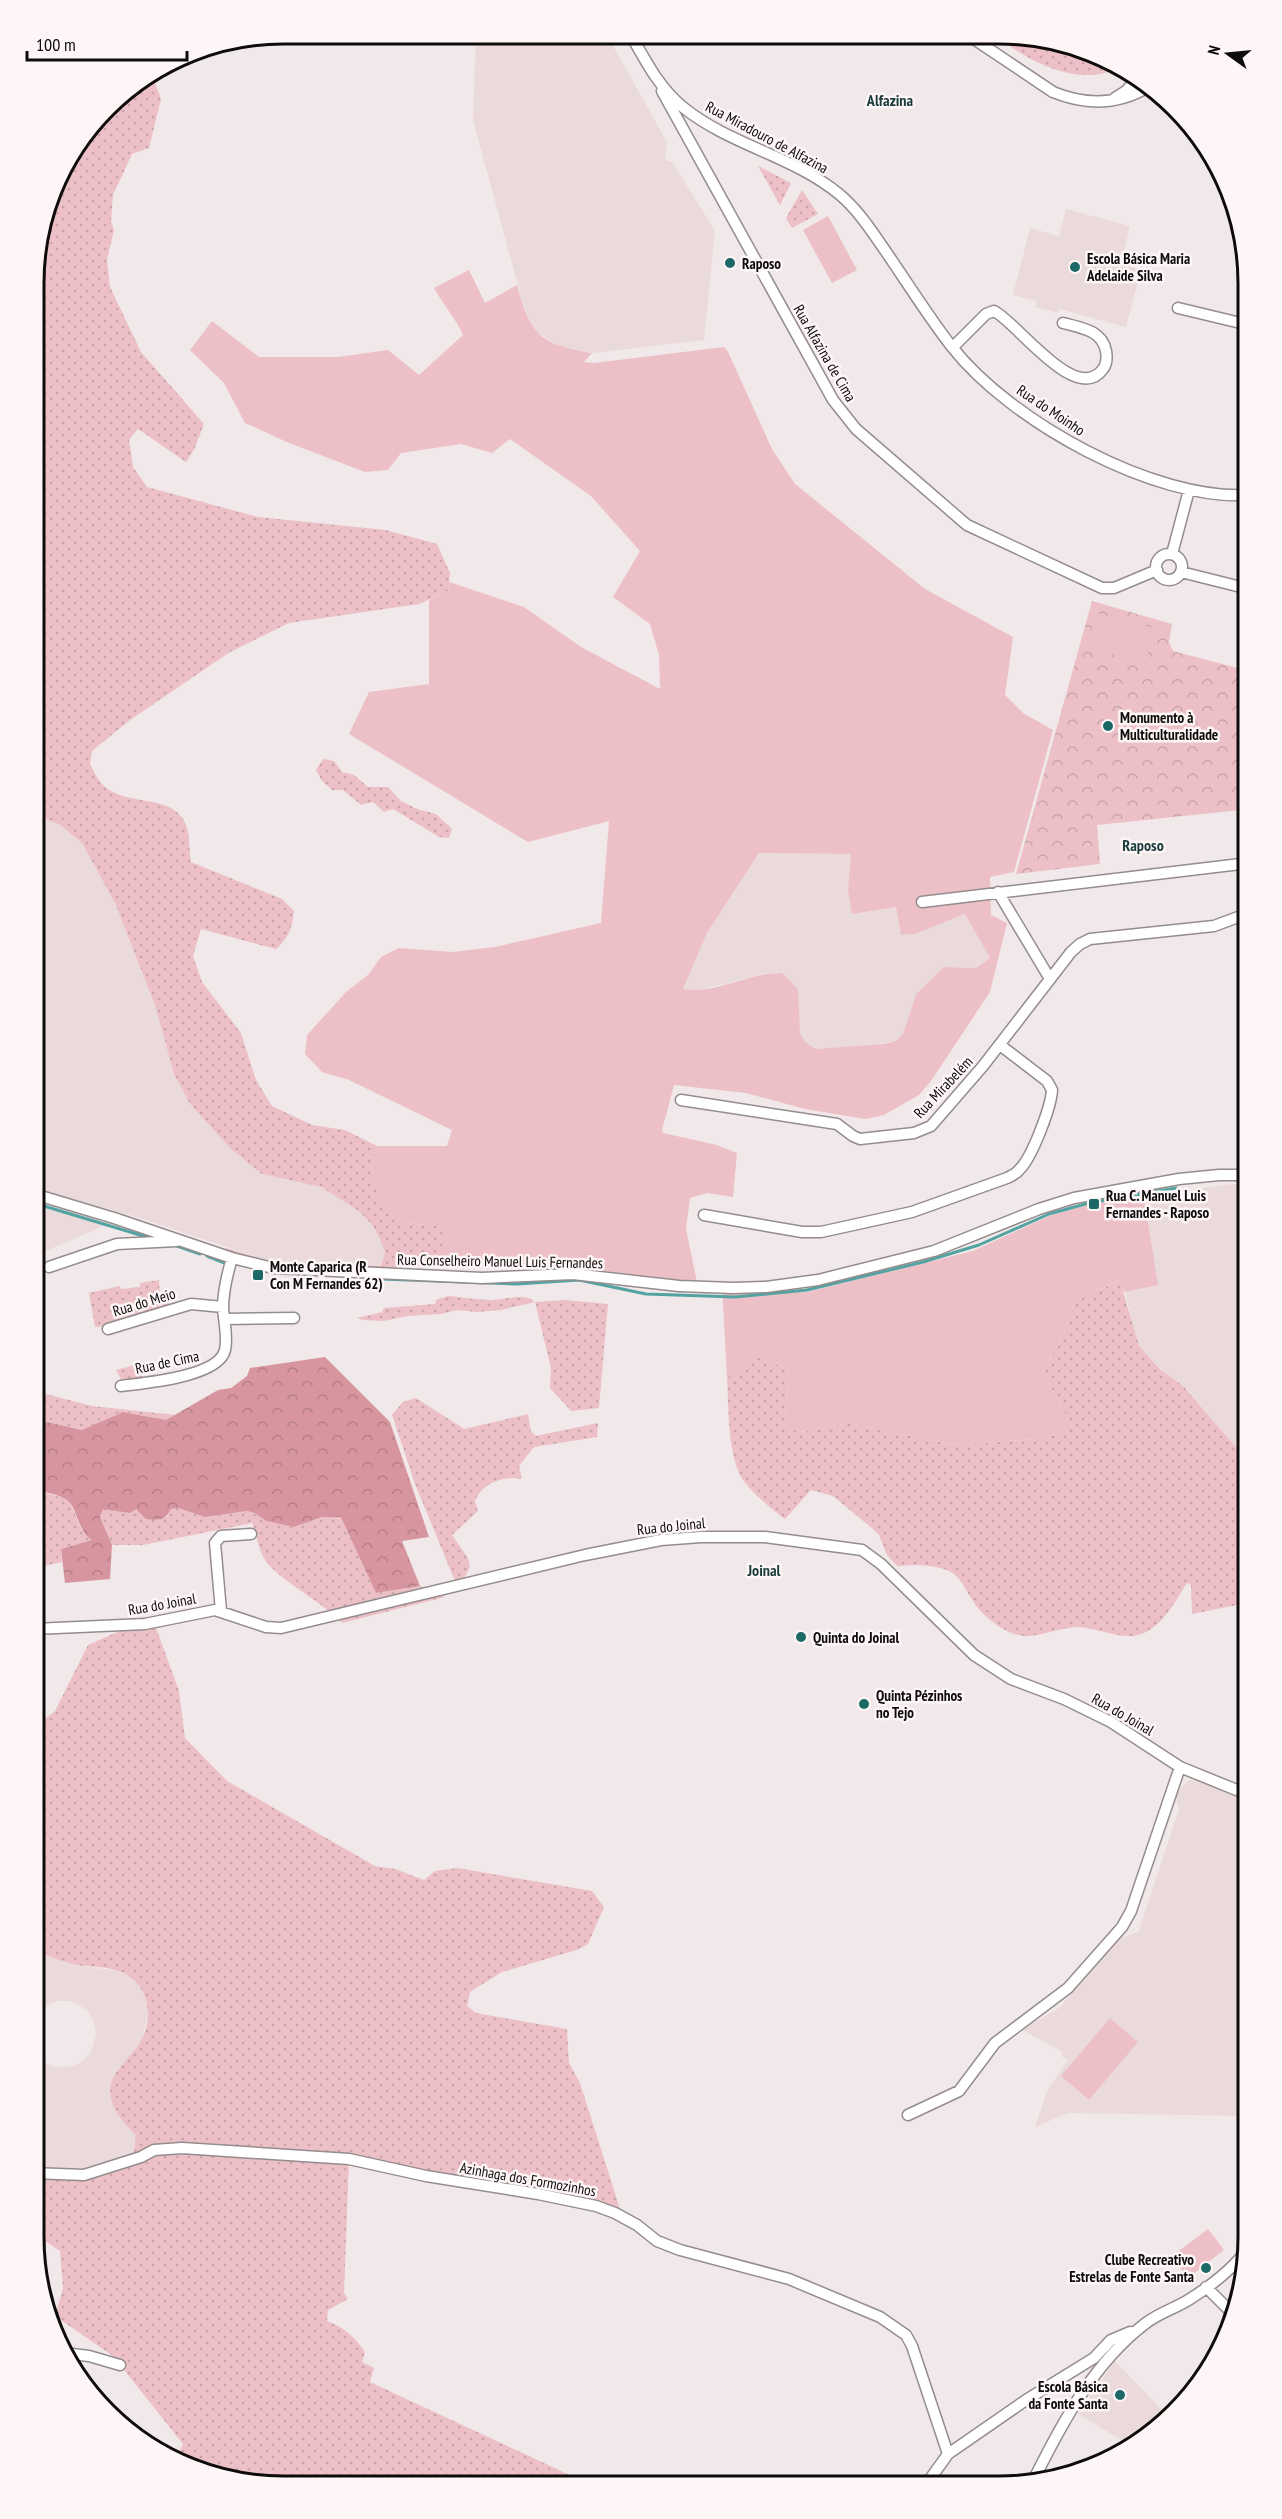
<svg xmlns="http://www.w3.org/2000/svg" width="1282" height="2519" font-family="'PT Sans Narrow',sans-serif">
	<style>
		.built { fill: #ebdadc }
		.grass { fill: url(#grass-dots) }
		.forest { fill: url(#forest-crowns) }
		.park { fill: url(#park-crowns) }
		.garden { fill: #ecc0c6; fill-rule: evenodd }
		.lines { fill: none; stroke-linecap: round; stroke-linejoin: round }
		.stream { stroke: #52a3a2; stroke-width: 3 }
		.street-casing { stroke: #948c8d; stroke-width: 13 }
		.street { stroke: #fff; stroke-width: 10 }
		.poi-dot { fill: #1b6867; stroke: #fef5f6; stroke-width: 2 }
		.labels { text-anchor: middle; dominant-baseline: central; stroke-width: 5; stroke-linejoin: round; paint-order: stroke }
		.street-label { font-size: 15px; fill: #0e0b0b; stroke: #fef5f6 }
		.poi-label { font-size: 15px; font-weight: bold; fill: #0e0b0b; stroke: #fef5f6; text-anchor: start }
		.neighbourhood-label { font-size: 16px; font-weight: bold; fill: #1a3d3c; stroke: #fef5f6 }
		.rim { fill: none; stroke: #0e0b0b; stroke-width: 3 }
	</style>
	<defs>
		<pattern id="grass-dots" width="8" height="8" patternUnits="userSpaceOnUse" patternTransform="scale(1.5)"><rect width="8" height="8" fill="#ecc0c6"/><path d="M2 2h.1M6 6h.1" fill="none" stroke="#c9a4a9" stroke-width="1.8" stroke-linecap="round"/></pattern>
		<pattern id="forest-crowns" width="20" height="18" patternUnits="userSpaceOnUse" patternTransform="scale(1.5)"><rect width="20" height="18" fill="#d6959f"/><path d="M2 6a3 3 0 1 1 6 0M12 15a3 3 0 1 1 6 0" fill="none" stroke="#b67f88"/></pattern>
		<pattern id="park-crowns" width="20" height="18" patternUnits="userSpaceOnUse" patternTransform="scale(1.5)"><rect width="20" height="18" fill="#ecc0c6"/><path d="M2 6a3 3 0 1 1 6 0M12 15a3 3 0 1 1 6 0" fill="none" stroke="#c9a4a9"/></pattern>
	</defs>
	<rect width="100%" height="100%" fill="#f1e8e9"/>
	<path class="built" d="M476 34 607 35 667 142 665 160 673 163 715 231 704 340 593 353 560 347 534 330 523 304 473 120Z
		M1066 209 1130 226 1121 264 1141 270 1126 327 1060 309 1058 313 1035 307 1036 301 1013 295 1030 228 1059 236Z
		M35 814 60 825 82 843 115 903 155 1005 174 1074 190 1104 211 1127 262 1174 321 1187 359 1211 373 1226 380 1239 385 1252 381 1266 269 1261 140 1218 34 1188Z
		M759 853 852 854 848 890 850 898 896 907 901 935 915 934 966 914 990 958 976 968 944 967 916 994 903 1034 896 1041 861 1047 816 1049 805 1042 800 1033 798 1017V989L782 973H767L696 991 683 989 707 933Z
		M1233 1184H1249V1462L1188 1391 1166 1374 1139 1346 1134 1335 1125 1290 1154 1285 1145 1196Z
		M34 1202 98 1220 101 1227 48 1250 34 1253Z
		M1190 1780 1201 1781 1249 1802 1248 2116 1068 2113 1035 2127 1047 2091 1068 2060 1061 2056 1063 2052 1022 2030 1059 2008 1118 1940 1139 1931 1179 1809 1176 1797 1182 1786Z
		M33 1950 75 1965 118 1971 137 1981 144 1991 149 2006 143 2038 111 2083 129 2129 136 2135 133 2157 76 2170 33 2167V2127L42 2110V2094L33 2080V2050L44 2063 55 2067 73 2066 83 2061 91 2052 96 2034 94 2022 88 2012 79 2005 69 2001H58L47 2005 33 2019Z
		M1115 2361 1168 2416 1133 2447 1078 2414Z"/>
	<path class="grass" d="M997 37 1048 38 1116 63 1114 70C1074 86 1029 61 997 37Z
		M152 74 161 99 149 148 132 154 113 195 111 221 114 230 107 260 110 287 141 352 204 424 194 450 186 462 138 429 129 440 133 467 147 487 258 517 386 530 437 544 450 573 448 591 419 604 289 623 230 652 130 720 92 751 90 764C93 770 97 779 102 784 124 808 174 792 186 825 190 836 189 850 191 862L282 899 294 911C292 928 289 938 276 949L201 929 193 956 202 982 241 1033 256 1080 272 1106 312 1125 345 1130 377 1146 371 1170 397 1222 445 1227 444 1265 379 1268 269 1262 225 1250 226 1248 269 1261 381 1266 385 1252 380 1239 373 1226 359 1211 321 1187 262 1174 231 1149 190 1104 174 1074 155 1005 115 903 82 843 60 825 35 814V250L59 172 118 95Z
		M758 166 791 183 780 205Z
		M802 190 818 214 792 228 786 218Z
		M323 759 334 761 342 772 354 775 368 787H388L401 801 417 809 436 814 452 829 449 838 439 837 393 809 384 812 373 802 361 805 343 790H332L322 781 316 770Z
		M159 1280 160 1298 143 1302V1305L162 1300 163 1294 168 1292 170 1308 108 1326 95 1327 89 1293 120 1286 121 1289 140 1287V1283Z
		M1120 1281 1139 1346 1161 1370 1183 1386 1249 1462V1613L1237 1605 1192 1614 1191 1585 1187 1583C1176 1600 1165 1622 1146 1632 1127 1643 1099 1628 1079 1627 1053 1627 1033 1644 1007 1631 995 1625 980 1613 973 1601 968 1594 964 1585 958 1578 945 1563 915 1565 897 1566L887 1555 879 1535 873 1529 833 1496 811 1490 785 1519C774 1511 751 1492 743 1480 727 1455 729 1407 727 1378L756 1356 789 1370 784 1428 802 1432 849 1423 953 1445 1037 1439 1068 1431 1072 1426 1042 1371C1055 1350 1071 1328 1073 1303L1086 1295Z
		M448 1296C463 1297 478 1300 492 1300 506 1300 524 1292 535 1302L565 1300 608 1304 599 1408 571 1411 550 1388 551 1368 535 1302 501 1310 477 1312 457 1310 441 1314 407 1316 384 1321 362 1320 357 1318 382 1312 384 1308 435 1304 436 1300Z
		M139 1364 143 1379H121L116 1370Z
		M34 1391 92 1406 176 1415 166 1420 123 1412 83 1430 34 1419Z
		M416 1398 464 1429 528 1414 531 1432 536 1436 598 1423 597 1437 534 1447 519 1466 522 1479C504 1475 482 1483 475 1501L478 1511 452 1535 468 1558 470 1566 464 1579 455 1581 415 1484 392 1415 403 1402Z
		M34 1490 64 1498 70 1502 81 1529 93 1540 61 1549 62 1562 34 1568Z
		M103 1508 130 1513 136 1508 146 1518 167 1517 171 1509 178 1508 205 1517 247 1511 255 1513 266 1521 294 1527 322 1517H342L376 1593 420 1586 445 1597 342 1623C322 1601 276 1579 264 1558 258 1548 256 1533 252 1523L143 1545H112L100 1517Z
		M152 1617 179 1691 185 1738 227 1781 375 1866 395 1869 424 1880 435 1871 457 1868 592 1891 604 1907 588 1944 577 1950 502 1972 470 1992 467 2006 476 2013 567 2029 569 2063 580 2083 620 2209 615 2213 349 2159 344 2293 348 2299 328 2310 327 2321C345 2328 354 2336 365 2352L362 2362 374 2368 370 2382 591 2485 250 2484 187 2467 176 2460 183 2444 113 2356 55 2316 63 2288 60 2251 33 2233V2167L76 2170 133 2157 136 2135C123 2124 106 2102 111 2084 114 2070 135 2053 142 2039 155 2013 147 1980 118 1971 105 1966 90 1967 77 1965 62 1962 47 1955 33 1950L34 1728 55 1711 88 1645Z"/>
	<path class="forest" d="M325 1357 390 1422 429 1537 402 1541 420 1586 376 1593 341 1517H322L294 1527 266 1521 255 1513 247 1511 205 1517 178 1508 171 1509C165 1521 159 1520 146 1519L136 1509 130 1513 103 1509 100 1517 112 1545 110 1579 65 1583 61 1549 92 1540C76 1529 77 1506 67 1500 58 1494 44 1492 34 1490V1419L82 1430 123 1412 166 1420 218 1390 231 1388 247 1376 250 1368Z"/>
	<path class="park" d="M1092 601 1172 624 1169 642 1173 651 1249 671V845H1246L1241 810 1097 825 1100 864 1016 874Z"/>
	<path class="garden" d="M828 216 857 270 832 283 803 230Z
		M469 270 485 303 517 285C531 336 540 344 592 353L584 362 594 363 724 347 728 352 772 449 795 484 925 589 1013 637 1005 695 1023 713 1053 730 1014 872 990 877 991 915 1007 923 990 992 931 1081 919 1095 884 1115 865 1119 805 1109 746 1093 674 1085 662 1130 663 1133 717 1145 737 1153 733 1197 708 1193 690 1198 686 1229 697 1282 588 1269 444 1265V1227L397 1222 381 1201 371 1170 377 1146H447L452 1130 349 1080 322 1072 305 1054 307 1035 346 992 369 974 381 957 399 948 452 952 495 947 601 923 609 821 528 842 349 734 369 692 429 684V600L448 591 449 582 524 607 581 647 660 689 659 655 650 624 613 597 640 551 591 496 510 439 492 453 461 444 401 453 388 470 365 472 289 443 245 423 224 383 190 350 212 321 259 357H338L388 350 419 375 463 335C458 322 442 303 434 288ZM759 853 851 854 848 890 852 914 896 907 901 935 915 934 965 914 990 958 976 968 944 967 916 994 903 1034 896 1041 884 1044 816 1049 805 1042 800 1033 798 989 782 973C748 972 716 995 683 989L707 933Z
		M1096 613 1155 628 1145 663 1087 647Z
		M1144 1197 1158 1285 1124 1292 1119 1281 1086 1295 1073 1303C1071 1328 1055 1350 1042 1371L1072 1426 1069 1431 1037 1439 953 1445 849 1423 802 1432 784 1428 789 1370 756 1356 727 1378 722 1284 782 1293 807 1292 973 1251 1049 1216 1090 1204Z
		M1110 2018 1138 2042 1089 2100 1061 2076Z
		M1208 2229 1224 2250 1188 2278 1172 2256Z"/>
	<g class="lines">
		<path class="stream" d="M34 1203 150 1238
			M177 1246 200 1254
			M207 1256 227 1264
			M382 1279 517 1284 579 1280 646 1294 735 1297 807 1290 923 1262 979 1245 1049 1214 1089 1203 1176 1188"/>
		<defs>
			<path id="street" d="M631 35C646 62 660 89 684 108 730 145 793 156 839 194 856 208 869 227 882 246 905 279 927 315 952 347 1010 421 1154 501 1249 495
				M971 37 1053 92C1087 106 1119 105 1150 86
				M662 91 833 400 856 429 967 525 1102 588H1114L1157 570
				M1115 98 1126 91 1138 78
				M1178 308 1249 325
				M953 347 986 314 994 311C1017 322 1076 406 1103 369 1107 364 1107 357 1106 351 1102 330 1081 328 1063 323
				M1172 554 1189 490
				M1156 567a13 13 0 1 1 26 0a13 13 0 1 1-26 0Z
				M1181 572 1249 589
				M998 892 1050 979
				M922 902 1249 863
				M681 1100 837 1124 853 1136 860 1139 914 1133 931 1126 983 1066 1071 952 1080 944 1090 939 1214 926 1249 913
				M34 1194 114 1218 232 1258 273 1268 482 1278 573 1274 679 1286 733 1288 766 1287 818 1280 934 1251 1039 1209 1074 1198 1179 1179 1219 1175H1249
				M704 1215 802 1232H821L912 1212 1007 1178C1011 1176 1016 1174 1019 1170 1032 1158 1051 1107 1052 1090L1047 1081 1000 1045
				M49 1267 117 1244 177 1241
				M224 1319 294 1318
				M108 1329 191 1304 223 1307
				M121 1386C144 1383 219 1377 225 1350 228 1337 224 1322 223 1308 223 1291 227 1275 232 1258
				M221 1611 215 1543 221 1536 251 1534
				M34 1629 145 1624 215 1610 266 1627 281 1628 585 1555 661 1540 701 1537H765L862 1550 881 1564 974 1655 1011 1679 1064 1699 1111 1722 1180 1767 1249 1795
				M908 2115 959 2091 995 2043 1068 1988 1122 1927 1131 1911 1180 1767
				M33 2173 84 2175 141 2157 154 2150 182 2148 349 2159 426 2176 538 2194 596 2206 615 2213 637 2225 657 2241 680 2250 789 2279 880 2317 906 2335 912 2346 948 2454
				M1206 2287 1234 2315
				M64 2353 89 2356 120 2365
				M1033 2481C1062 2423 1094 2362 1146 2323 1159 2313 1176 2308 1190 2299 1212 2285 1234 2268 1248 2248
				M925 2486 948 2454 1026 2400 1094 2358 1111 2340 1130 2332"/>
		</defs>
		<use href="#street" class="street-casing"/>
		<use href="#street" class="street"/>
	</g>
	<g class="poi-dot">
		<circle cx="730" cy="263" r="6"/>
		<circle cx="1075" cy="267" r="6"/>
		<circle cx="1108" cy="726" r="6"/>
		<rect x="1088" y="1198" width="12" height="12" rx="3"/>
		<rect x="252" y="1269" width="12" height="12" rx="3"/>
		<circle cx="801" cy="1637" r="6"/>
		<circle cx="864" cy="1704" r="6"/>
		<circle cx="1206" cy="2268" r="6"/>
		<circle cx="1120" cy="2395" r="6"/>
	</g>
	<g class="labels">
		<g class="street-label">
			<text transform="translate(767 137) rotate(28)">Rua Miradouro de Alfazina</text>
			<text transform="translate(825 353) rotate(60)">Rua Alfazina de Cima</text>
			<text transform="translate(1051 410) rotate(34)">Rua do Moinho</text>
			<text transform="translate(943 1087) rotate(-47)">Rua Mirabelém</text>
			<text transform="translate(500 1261) rotate(1)">Rua Conselheiro Manuel Luis Fernandes</text>
			<text transform="translate(144 1302) rotate(-17)">Rua do Meio</text>
			<text transform="translate(167 1362) rotate(-12)">Rua de Cima</text>
			<text transform="translate(671 1526) rotate(-6)">Rua do Joinal</text>
			<text transform="translate(162 1604) rotate(-10)">Rua do Joinal</text>
			<text transform="translate(1123 1714) rotate(30)">Rua do Joinal</text>
			<text transform="translate(528 2179) rotate(10)">Azinhaga dos Formozinhos</text>
		</g>
		<g class="poi-label">
			<text x="1087" y="258">Escola Básica Maria<tspan x="1087" dy="17">Adelaide Silva</tspan></text>
			<text x="742" y="263">Raposo</text>
			<text x="1120" y="717">Monumento à<tspan x="1120" dy="17">Multiculturalidade</tspan></text>
			<text x="1106" y="1195">Rua C. Manuel Luis<tspan x="1106" dy="17">Fernandes - Raposo</tspan></text>
			<text x="270" y="1266">Monte Caparica (R<tspan x="270" dy="17">Con M Fernandes 62)</tspan></text>
			<text x="813" y="1637">Quinta do Joinal</text>
			<text x="876" y="1695">Quinta Pézinhos<tspan x="876" dy="17">no Tejo</tspan></text>
			<text x="1194" y="2259" text-anchor="end">Clube Recreativo<tspan x="1194" dy="17">Estrelas de Fonte Santa</tspan></text>
			<text x="1108" y="2386" text-anchor="end">Escola Básica<tspan x="1108" dy="17">da Fonte Santa</tspan></text>
		</g>
		<g class="neighbourhood-label">
			<text x="890" y="100">Alfazina</text>
			<text x="1143" y="845">Raposo</text>
			<text x="764" y="1570">Joinal</text>
		</g>
	</g>
	<path d="M0 0H1282V2519H0ZM283 44H999A239 239 0 0 1 1238 283V2237A239 239 0 0 1 999 2476H283A239 239 0 0 1 44 2237V283A239 239 0 0 1 283 44Z" fill="#fef5f6" fill-rule="evenodd"/>
	<path class="rim" d="M283 44H999A239 239 0 0 1 1238 283V2237A239 239 0 0 1 999 2476H283A239 239 0 0 1 44 2237V283A239 239 0 0 1 283 44Z"/>
	<g transform="translate(1228 54) rotate(285)" stroke="#fef5f6" stroke-width="4.5" paint-order="stroke">
	<path d="M0-4.5L10 22L0 15L-10 22Z" fill="#0e0b0b"/>
	<text y="-9" font-size="16" font-weight="bold" text-anchor="middle" fill="#0e0b0b">N</text>
	</g>
	<path d="M27 51v9h160v-9" fill="none" stroke="#0e0b0b" stroke-width="3"/>
	<text x="36" y="51" font-size="18" fill="#0e0b0b" stroke="#fef5f6" stroke-width="4.5" paint-order="stroke">100 m</text>
</svg>
